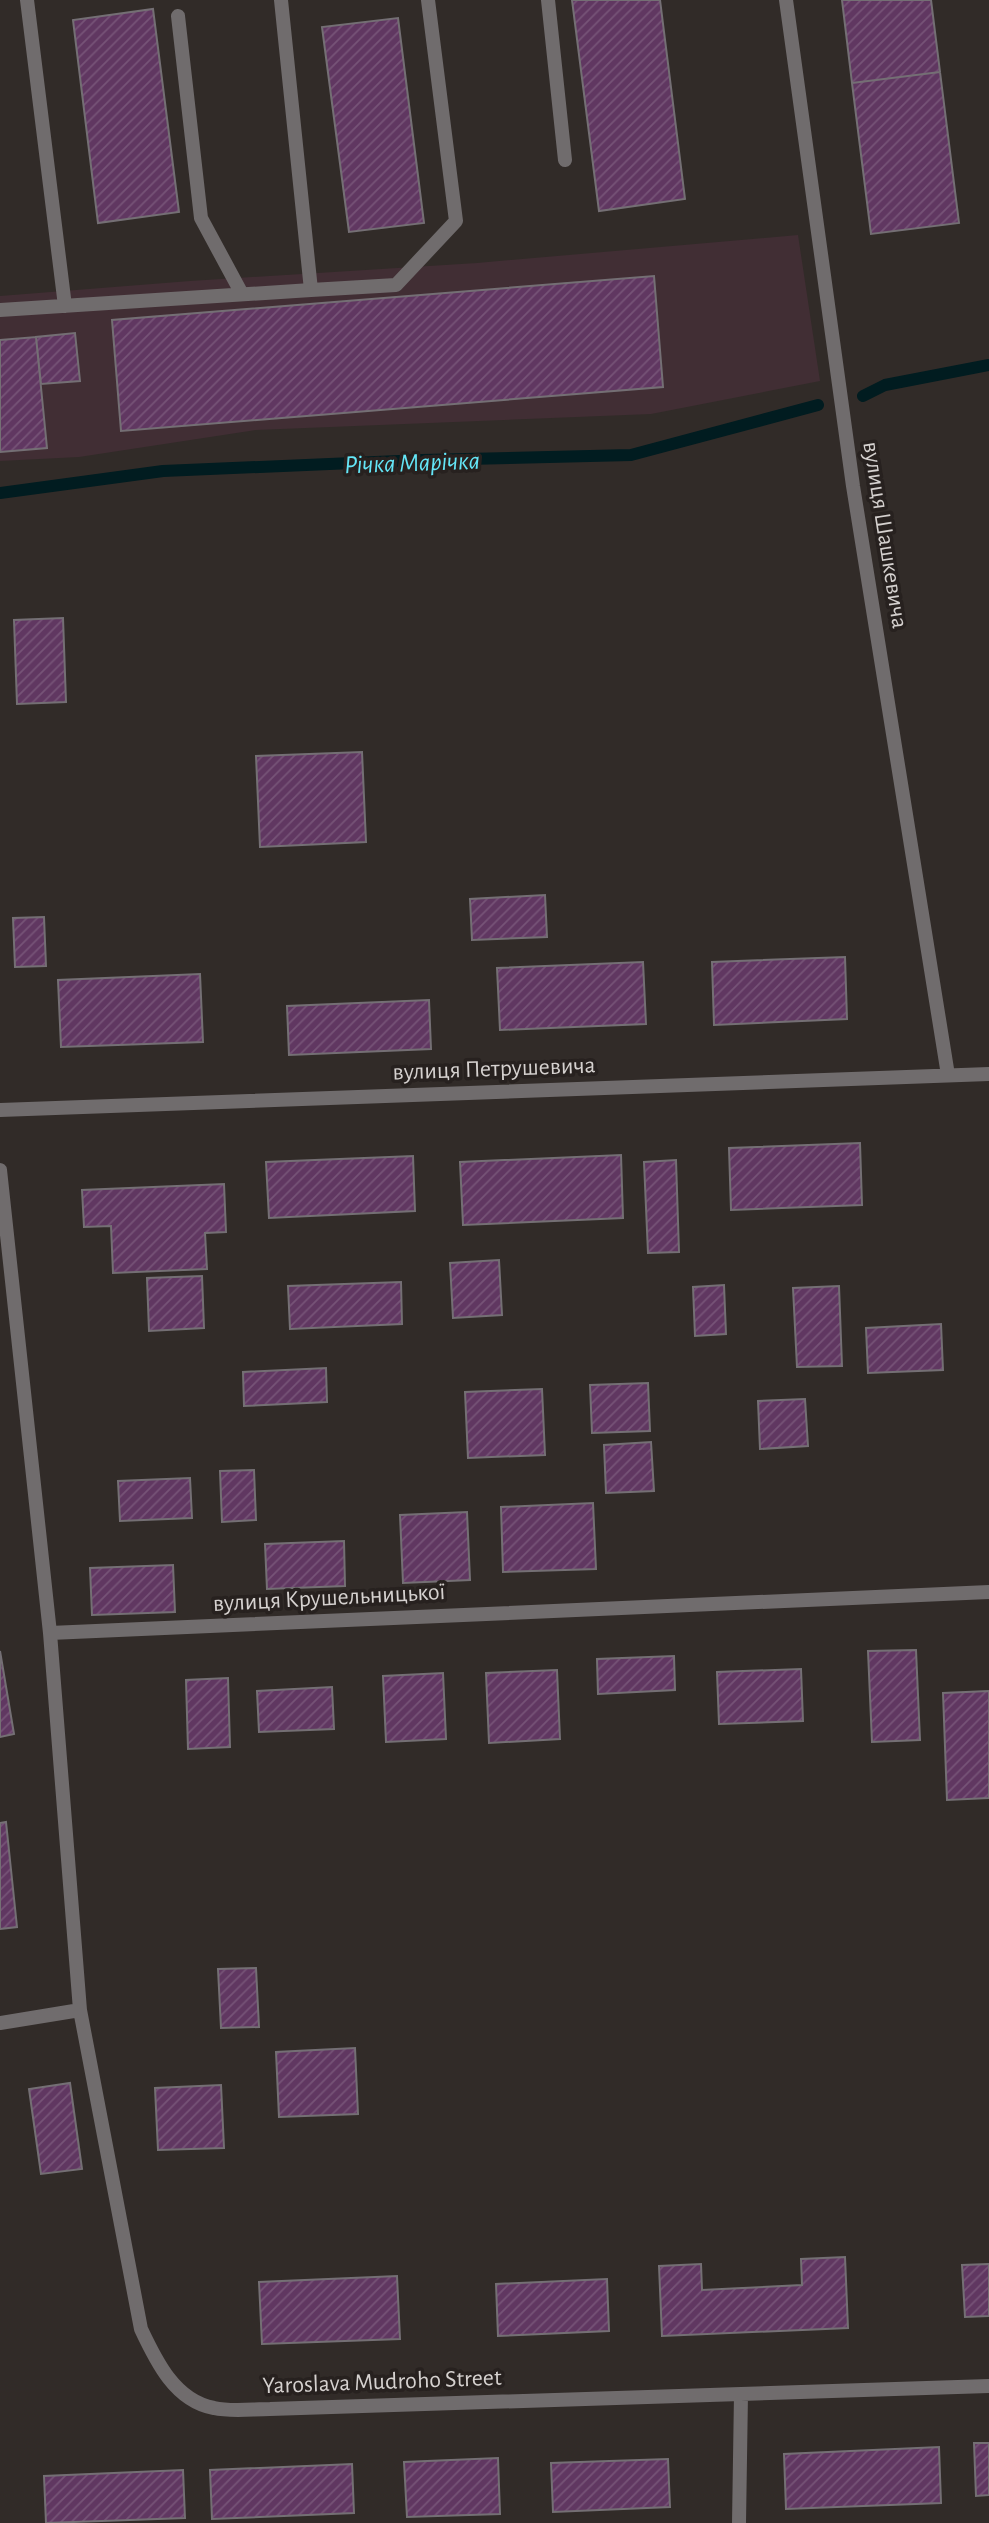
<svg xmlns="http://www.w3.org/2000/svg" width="989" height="2523" font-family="'Alegreya Sans',sans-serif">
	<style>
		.industrial { fill: #412e34 }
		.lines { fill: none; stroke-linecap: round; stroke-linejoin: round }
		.stream { stroke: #011c20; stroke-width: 12 }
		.building { fill: url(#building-hatch); stroke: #746f74; stroke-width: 2 }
		.service { stroke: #706c6d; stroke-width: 14 }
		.minor { stroke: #706c6d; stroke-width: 14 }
		.labels { text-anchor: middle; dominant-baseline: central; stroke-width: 7; stroke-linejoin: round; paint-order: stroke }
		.street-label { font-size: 24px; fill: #d5d1cf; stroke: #27211f }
		.water-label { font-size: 26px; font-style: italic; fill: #64e6f7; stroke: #27211f }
	</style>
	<defs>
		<pattern id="building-hatch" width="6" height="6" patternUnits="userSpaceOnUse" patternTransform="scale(1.75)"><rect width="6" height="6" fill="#603761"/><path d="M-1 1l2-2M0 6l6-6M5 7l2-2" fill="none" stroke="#765377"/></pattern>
	</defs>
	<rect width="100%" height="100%" fill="#312b28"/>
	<path class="industrial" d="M798 235 820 381 651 414 256 430 79 457 0 461V296L190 281 477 263Z"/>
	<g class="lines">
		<path class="stream" d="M863 396 885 385 989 365
			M0 493 163 471 422 460 631 455 818 405"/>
	</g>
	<path class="building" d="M572 0H660L685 199 599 211Z
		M842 0H931L940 72 852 83Z
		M153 9 179 212 98 223 73 20Z
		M398 18 424 223 349 232 322 27Z
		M940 72 959 223 871 234 852 83Z
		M654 276 663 387 121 431 112 320Z
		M75 333 80 381 41 384 36 337Z
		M36 337 47 448 0 452V340Z
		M63 618 66 702 17 704 14 620Z
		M362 752 366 842 260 847 256 756Z
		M545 895 547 937 472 940 470 899Z
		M44 917 46 966 15 967 13 918Z
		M845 957 847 1019 714 1025 712 962Z
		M643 962 646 1024 500 1030 497 968Z
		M200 974 203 1042 61 1047 58 980Z
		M429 1000 431 1049 289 1055 287 1006Z
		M860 1143 862 1205 731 1210 729 1148Z
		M621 1155 623 1218 463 1225 460 1162Z
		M413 1156 415 1211 269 1218 266 1162Z
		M676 1160 679 1252 648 1253 644 1162Z
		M224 1184 226 1232 205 1233 207 1269 113 1273 111 1226 84 1227 82 1190Z
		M499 1260 502 1315 453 1318 450 1263Z
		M202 1276 204 1328 149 1331 147 1278Z
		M401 1282 402 1324 290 1329 288 1286Z
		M724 1285 726 1334 695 1336 693 1287Z
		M839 1286 842 1366 797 1367 793 1288Z
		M941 1324 943 1370 868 1373 866 1328Z
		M326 1368 327 1402 244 1406 243 1372Z
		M648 1383 650 1431 592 1433 590 1385Z
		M542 1389 545 1455 468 1458 465 1392Z
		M805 1399 808 1446 760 1449 758 1401Z
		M651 1442 654 1491 606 1493 604 1445Z
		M254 1470 256 1520 222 1522 220 1471Z
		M190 1478 192 1518 120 1521 118 1481Z
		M593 1503 596 1569 503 1572 501 1507Z
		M467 1512 470 1580 403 1583 400 1515Z
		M344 1541 345 1586 267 1589 265 1544Z
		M173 1565 175 1612 92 1615 90 1568Z
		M916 1650 920 1740 872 1742 868 1651Z
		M0 1651 14 1734 0 1737Z
		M674 1656 675 1690 598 1694 597 1659Z
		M801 1669 803 1721 719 1724 717 1672Z
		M557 1670 560 1739 489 1743 486 1673Z
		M443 1673 446 1739 386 1742 383 1676Z
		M228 1678 230 1747 188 1749 186 1680Z
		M332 1687 334 1729 259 1732 257 1691Z
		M989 1691V1798L947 1800 943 1693Z
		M6 1822 17 1927 0 1929V1823Z
		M256 1968 259 2027 221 2028 218 1969Z
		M355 2048 358 2114 279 2117 276 2052Z
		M70 2083 82 2169 41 2174 29 2089Z
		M221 2085 224 2148 158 2150 155 2088Z
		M845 2257 848 2328 662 2336 659 2266 701 2264 702 2290 802 2285 801 2259Z
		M989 2264V2316L965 2317 962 2265Z
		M397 2276 400 2339 262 2344 259 2282Z
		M607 2279 609 2331 498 2336 496 2284Z
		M974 2443H989V2495L976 2496Z
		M939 2447 941 2503 786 2509 784 2454Z
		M498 2458 500 2514 407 2517 404 2462Z
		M668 2459 670 2507 553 2512 551 2463Z
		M352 2464 354 2513 212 2519 210 2470Z
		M183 2470 185 2518 46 2523 44 2476Z"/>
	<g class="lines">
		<path class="service" d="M27 0 65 306
			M548 0 565 160
			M178 16 201 218 242 294
			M311 290 396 285 456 221 428 0
			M0 310 311 290 281 0"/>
		<path class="minor" d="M786 0 853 486 948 1075
			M0 1110 989 1074
			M0 1170 50 1633
			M989 1592 50 1633 80 2010 141 2329C156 2361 175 2401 214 2408 231 2412 252 2409 270 2409L989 2386
			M0 2023 80 2010
			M739 2523 741 2394"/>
	</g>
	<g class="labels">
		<g class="street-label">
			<text transform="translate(885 535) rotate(81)">вулиця Шашкевича</text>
			<text transform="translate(494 1069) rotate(-2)">вулиця Петрушевича</text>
			<text transform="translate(329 1598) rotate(-3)">вулиця Крушельницької</text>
			<text transform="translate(382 2382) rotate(-2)">Yaroslava Mudroho Street</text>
		</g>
		<g class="water-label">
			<text transform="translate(412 463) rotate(-2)">Річка Марічка</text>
		</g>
	</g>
</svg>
